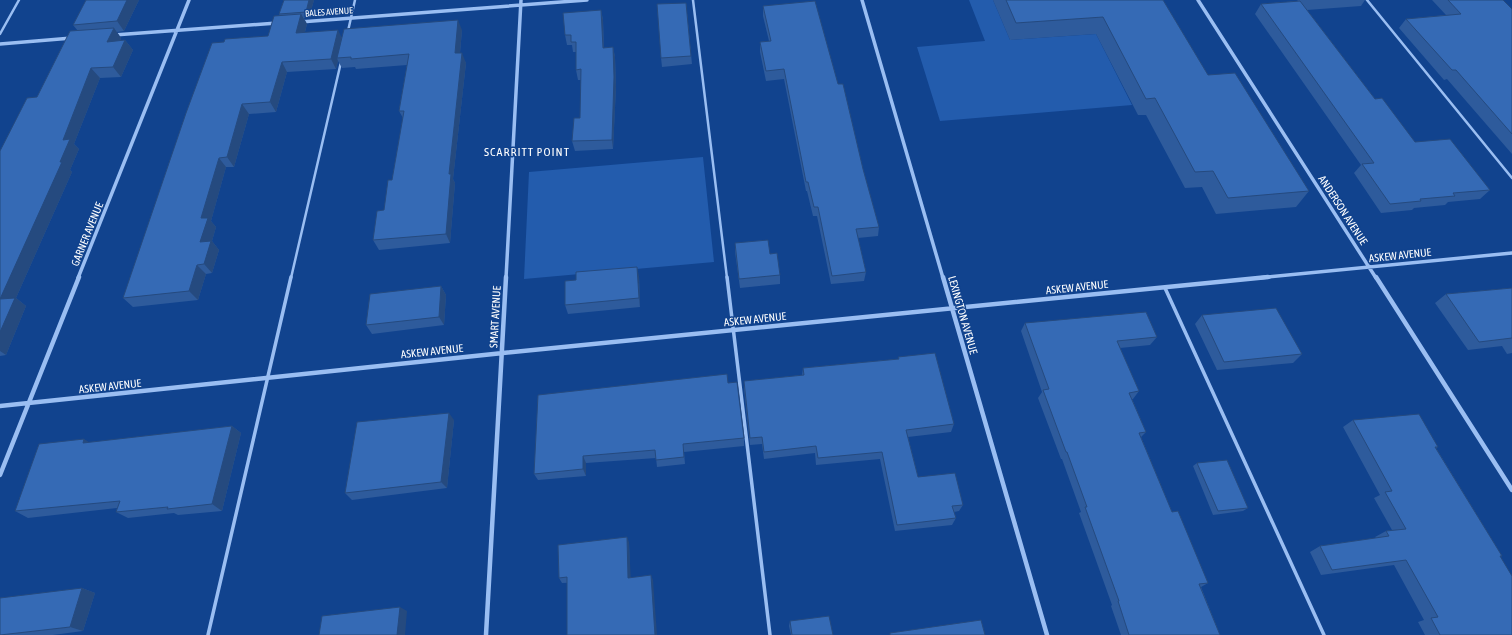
<svg xmlns="http://www.w3.org/2000/svg" width="1512" height="635" font-family="'Asap Condensed',sans-serif">
	<style>
		.green { fill: #235cad }
		.lines { fill: none; stroke-linecap: round; stroke-linejoin: round }
		.lane-far1 { stroke: #9abef2; stroke-width: 2.5 }
		.lane { stroke: #9abef2; stroke-width: 3.5 }
		.street-far1 { stroke: #9abef2; stroke-width: 3.5 }
		.street { stroke: #9abef2; stroke-width: 4.5 }
		.wall { fill: #2e5b9c }
		.shaded-wall { fill: #254a7f }
		.building { fill: #356ab5; stroke: #254a7f }
		.labels { text-anchor: middle; dominant-baseline: central; stroke-width: 3; stroke-linejoin: round; paint-order: stroke }
		.far-street-label { font-size: 9px; fill: #fff; stroke: #11438e }
		.street-label { font-size: 11px; fill: #fff; stroke: #11438e }
		.neighbourhood-label { font-size: 12px; letter-spacing: 1px; fill: #fff; stroke: #11438e }
	</style>
	<rect width="100%" height="100%" fill="#11438e"/>
	<path class="green" d="M969 0H993L1010 40 1096 34 1132 105 940 121 917 47 985 41Z
		M703 157 714 262 524 279 529 172Z"/>
	<g class="lines">
		<path class="lane-far1" d="M693 0 727 278
			M1367 0 1512 178
			M348 31 355 0
			M0 34 19 0
			M291 278 341 62"/>
		<path class="lane" d="M727 277 770 635
			M1165 288 1324 635
			M208 635 291 277"/>
		<path class="street-far1" d="M862 0 943 278
			M1198 0 1376 278
			M300 22 587 0
			M114 35 277 23
			M0 44 72 38
			M78 278 189 0
			M506 278 521 0
			M1258 278 1512 253"/>
		<path class="street" d="M943 277 1047 635
			M1376 277 1512 490
			M0 406 503 353 1268 277
			M0 475 79 277
			M486 635 506 277"/>
	</g>
	<path class="wall" d="M139 0 124 31 117 32 121 38 120 41 125 40 133 50 121 77 100 78 74 144 79 149 70 170 72 172 16 298 26 306 6 355 0 356V151L37 97 78 31 73 25Z
		M284 0H314L309 18H304L307 24 305 32 342 37 462 30 460 53 466 63 453 179 455 183 450 243 379 250 373 240 384 210 392 180 403 118 399 111 407 65 356 69 355 67 342 68 338 61 336 69 287 72 276 112 249 114 234 167H226L211 221 216 227 212 241 219 250 212 273 206 274 198 300 133 307 123 298 224 42 268 36 280 16 279 14Z
		M993 0H1163L1208 75 1309 191 1296 207 1216 214 1202 187 1185 188 1146 115H1138L1096 34 1010 40Z
		M1297 0H1365L1361 6 1307 10 1375 99 1415 142 1490 190 1480 199 1448 202 1445 205 1414 208 1412 210 1381 213 1354 173 1361 165 1255 14 1261 4 1298 1Z
		M1432 0H1503L1512 9V154L1447 79 1444 80 1399 28 1406 19 1446 15Z
		M686 3 692 64 662 67 661 58Z
		M763 6 838 84 879 227 878 236 858 238 866 272 864 281 831 284 817 216H813L807 191H806L784 79 766 81 760 52V42L769 41 763 16Z
		M601 10 603 20 604 48 613 47 615 57 616 87 613 149 575 151 572 141 580 118 581 80H578L576 70V52H573L572 45H567L565 35Z
		M735 243 770 254 780 275V284L740 288 735 252Z
		M639 276 640 307 568 314 565 305Z
		M441 286 446 295 444 325 372 334 366 325Z
		M1512 288V353L1507 354 1502 346 1468 350 1435 303 1446 294Z
		M1202 315 1302 354 1293 363 1217 370 1195 324Z
		M1025 323 1157 337 1150 345 1120 348 1139 391 1133 399H1132L1146 432 1141 437 1172 512 1208 583 1201 587 1220 635H1121L1111 606 1112 605 1079 513 1081 512 1062 459H1061L1038 398 1042 392 1021 331Z
		M898 357 954 424 951 432 908 437 918 477 963 505 959 511 954 512 956 518 952 525 895 531 880 459 816 465 815 453 764 459 762 444 750 445 744 389V381L802 375 803 368 898 359Z
		M728 383 744 438V446L684 452 685 464 657 467 656 458 586 463V476L538 480 534 474Z
		M454 420 447 488 352 500 345 493Z
		M1353 420 1438 447 1436 448 1502 556 1500 557 1512 635H1425L1418 622 1424 620 1394 565 1321 575 1310 552 1320 546 1376 538 1375 537 1386 531 1392 530 1374 498 1380 495 1343 427Z
		M232 426 241 433 222 511 178 515 174 513 128 518 116 512 117 508 28 518 15 511 84 439 89 443Z
		M1197 463 1248 508 1243 511 1213 515 1193 466Z
		M629 542 630 577 653 580 562 583 559 578Z
		M82 588 95 593 83 631 53 635H0Z
		M790 621 833 635H791L789 626Z"/>
	<path class="shaded-wall" d="M127 0H139L124 31 117 21Z
		M309 0H314L309 18 306 12Z
		M601 10 603 20 604 58 603 48Z
		M301 14 307 24 302 43 296 33Z
		M458 20 462 30 459 63 455 53Z
		M114 28 121 38 115 52 107 42Z
		M338 30 343 40 337 58 338 61 336 69 331 59Z
		M125 40 133 50 121 77 113 67Z
		M613 47 615 57 616 87 613 149 612 140Z
		M462 53 466 63 453 179 455 183 450 243 446 234 449 174Z
		M282 62 287 72 276 112 270 102Z
		M91 68 100 78 74 144 79 149 70 170 72 172 16 298 26 306 6 355 0 351V299L60 162 63 140Z
		M242 104 249 114 234 167 227 157Z
		M219 158 226 167 211 221 216 227 212 241 219 250 212 273 204 264 200 242 201 218Z
		M197 265 206 274 198 300 189 291Z
		M637 267 639 276 640 307 639 298Z
		M441 286 446 295 444 325 439 317Z
		M449 413 454 420 447 488 441 482Z
		M232 426 241 433 222 511 212 504Z
		M84 439 95 446 83 443Z
		M583 456 586 463V476L583 469Z
		M627 537 629 542 631 583 628 578Z
		M651 575 653 580 657 635H655Z
		M82 588 95 593 83 631 70 627Z
		M400 607 407 611 405 635H397Z"/>
	<path class="building" d="M86 0H127L117 21 73 25Z
		M284 0H309L306 12 279 14Z
		M1006 0H1163L1208 75 1235 73 1309 191 1228 198 1213 171 1195 172 1155 98 1146 99 1103 17 1016 23Z
		M1448 0H1503L1512 9V134L1456 70H1452L1406 19 1461 14Z
		M815 1 838 84H843L863 169 879 227 856 229 866 272 832 276 818 207H814L808 182H806L784 69 766 71 760 42 771 41 763 6Z
		M1300 1 1375 99 1382 98 1415 142 1450 139 1490 190 1453 193 1455 196 1420 199 1421 201 1390 204 1362 164 1374 163 1261 4Z
		M686 3 691 56 661 58 657 4Z
		M601 10 603 48 613 47 614 77 612 140 572 141 574 118H580L581 69 576 70V42H571V35H565L563 13Z
		M301 14 296 33 338 30 331 59 282 62 270 102 242 104 227 157 219 158 201 218H208L200 242 211 241 204 264 197 265 189 291 123 298 186 113 212 43 224 42 225 39 268 36 274 16Z
		M458 20 455 53H462L449 174H451L446 234 373 240 377 211 384 210 388 180H392L404 111H399L409 54 351 59V57L337 58 344 29Z
		M114 28 107 42 125 40 113 67 91 68 63 140 70 139 60 162H62L0 299V151L27 98 37 97 70 31Z
		M768 240 770 254 777 253 780 275 739 279 735 243Z
		M637 267 639 298 565 305V281L576 280V272Z
		M441 286 439 317 366 325 370 294Z
		M1512 288V338L1479 342 1446 294Z
		M15 298 0 332V299Z
		M1276 308 1302 354 1224 362 1202 315Z
		M1146 312 1157 337 1117 341 1139 391 1129 393 1146 432 1139 433 1172 512 1178 511 1208 583 1199 584 1220 635H1129L1118 601H1119L1085 507H1087L1067 452H1066L1043 390 1049 389 1025 323Z
		M935 353 954 424 906 430 918 477 955 473 963 505 952 506 956 518 897 525 882 452 818 458 816 446 764 452 762 437 750 438 744 381 804 375 803 368 899 359 898 357Z
		M727 374 728 383 737 382 744 438 683 444 684 457 656 460 655 450 583 456V469L534 474 538 395Z
		M449 413 441 482 345 493 357 422Z
		M1419 414 1438 447H1435L1502 556H1500L1512 576V635H1440L1431 618 1438 617 1406 560 1332 570 1320 546 1389 536 1386 531 1406 529 1385 492 1392 491 1353 420Z
		M232 426 212 504 167 509 168 507 116 512 120 501 15 511 39 444 84 439 83 443Z
		M1227 460 1248 508 1218 511 1197 463Z
		M627 537 628 578 651 575 655 635H567V577L559 578 558 545Z
		M82 588 70 627 0 635V598Z
		M400 607 397 635H319L322 616Z
		M829 616 833 635H792L790 621Z
		M981 620 985 635H890V633Z"/>
	<g class="labels">
		<g class="far-street-label">
			<text transform="translate(329 12) rotate(-4)">BALES AVENUE</text>
		</g>
		<g class="street-label">
			<text transform="translate(1343 210) rotate(57)">ANDERSON AVENUE</text>
			<text transform="translate(87 234) rotate(-68)">GARNER AVENUE</text>
			<text transform="translate(1400 255) rotate(-6)">ASKEW AVENUE</text>
			<text transform="translate(1077 287) rotate(-6)">ASKEW AVENUE</text>
			<text transform="translate(963 315) rotate(74)">LEXINGTON AVENUE</text>
			<text transform="translate(495 317) rotate(-87)">SMART AVENUE</text>
			<text transform="translate(755 319) rotate(-6)">ASKEW AVENUE</text>
			<text transform="translate(432 351) rotate(-6)">ASKEW AVENUE</text>
			<text transform="translate(110 386) rotate(-6)">ASKEW AVENUE</text>
		</g>
		<g class="neighbourhood-label">
			<text x="527" y="152">SCARRITT POINT</text>
		</g>
	</g>
</svg>
